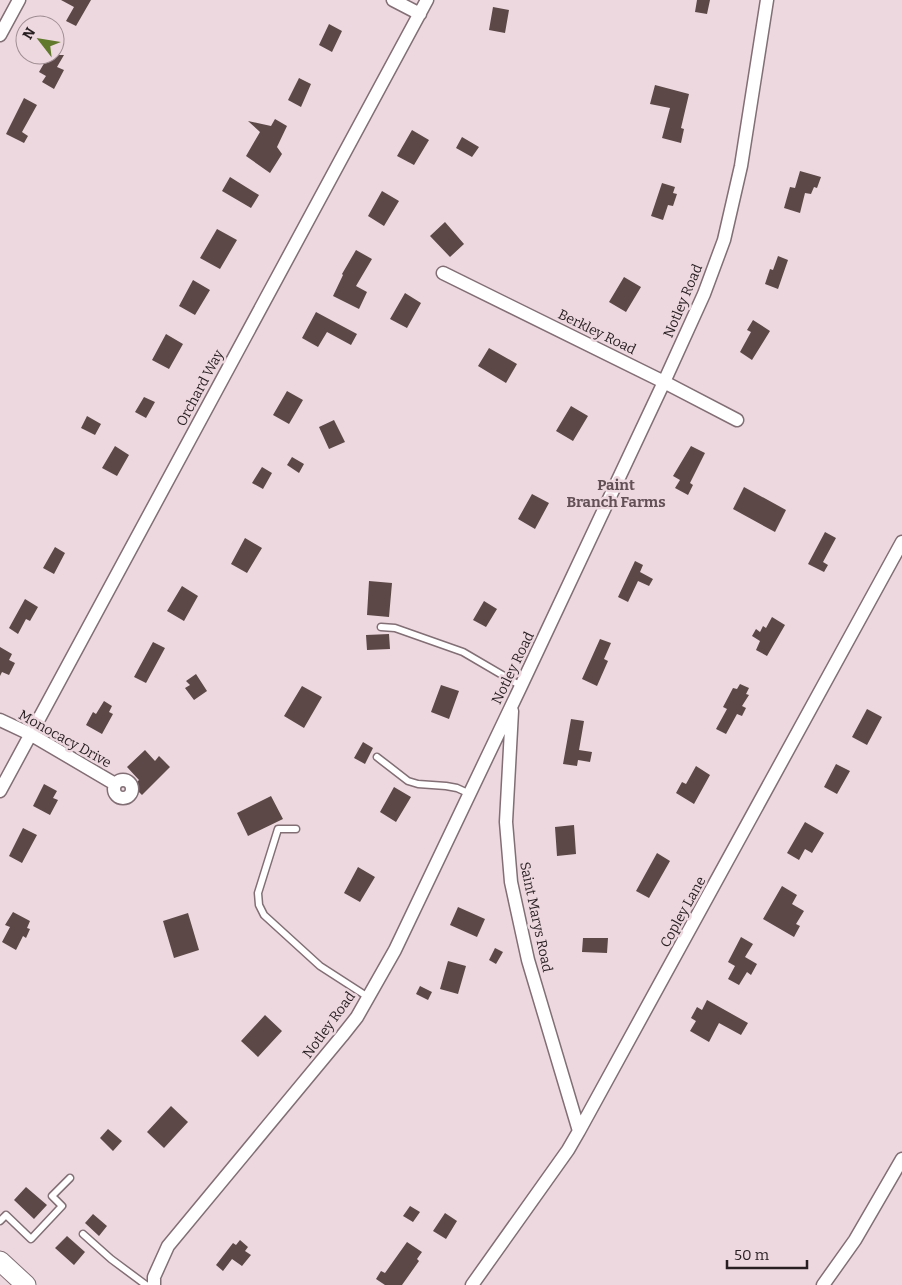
<svg xmlns="http://www.w3.org/2000/svg" width="902" height="1285" font-family="Bitter,serif">
	<style>
		.building { fill: #5b4847 }
		.lines { fill: none; stroke-linecap: round; stroke-linejoin: round }
		.service-casing { stroke: #826e75; stroke-width: 9 }
		.minor-casing { stroke: #826e75; stroke-width: 15 }
		.primary-casing { stroke: #826e75; stroke-width: 21 }
		.service { stroke: #fff; stroke-width: 6 }
		.minor { stroke: #fff; stroke-width: 12 }
		.primary { stroke: #fff; stroke-width: 19 }
		.labels { text-anchor: middle; dominant-baseline: central; stroke-width: 5; stroke-linejoin: round; paint-order: stroke }
		.street-label { font-size: 14px; fill: #271f22; stroke: #eed8df }
		.neighbourhood-label { font-size: 15px; font-weight: bold; fill: #635057; stroke: #eed8df }
	</style>
	<rect width="100%" height="100%" fill="#eed8df"/>
	<path class="building" d="M61 0H91L76 26 66 21 74 7Z
		M697 0H710L707 14 695 12Z
		M493 7 509 10 505 33 489 30Z
		M329 24 342 31 332 52 319 45Z
		M49 55H64L57 67 64 70 54 89 42 82 46 76 39 72Z
		M299 78 311 84 301 107 288 100Z
		M655 85 689 94 681 128 684 129 681 143 662 138 670 108 650 104Z
		M24 98 37 105 22 132 28 136 24 143 6 134Z
		M275 119 287 126 277 147 282 154 270 173 246 156 260 132 248 121 271 126Z
		M412 130 429 140 414 165 397 156Z
		M462 137 479 147 472 157 456 148Z
		M800 171 821 177 817 188 814 187 811 194 805 193 800 213 784 208 790 187 795 188Z
		M230 177 259 195 251 208 222 191Z
		M662 183 675 187 673 193 677 194 673 206 668 205 663 220 651 216Z
		M382 191 399 201 384 226 368 216Z
		M445 222 464 244 450 257 430 236Z
		M217 229 237 240 220 269 200 258Z
		M356 250 372 259 356 286 367 292 359 309 333 296 343 275 342 274Z
		M778 256 788 260 778 289 765 284 770 269 773 270Z
		M624 277 641 287 626 312 609 302Z
		M193 280 210 290 195 315 179 306Z
		M405 293 421 303 407 328 390 319Z
		M316 312 357 334 351 345 327 332 318 347 302 338Z
		M753 320 770 331 752 360 740 352 751 332 747 330Z
		M166 334 183 344 169 369 152 360Z
		M489 348 517 364 506 383 478 366Z
		M287 391 303 400 289 424 273 415Z
		M144 397 155 402 146 418 135 412Z
		M571 406 588 416 573 441 556 431Z
		M87 416 101 424 95 435 81 428Z
		M334 420 345 442 329 449 319 427Z
		M115 446 129 455 117 476 102 468Z
		M691 446 705 453 690 483 693 485 688 495 675 488 680 480 673 476Z
		M292 457 304 464 299 473 287 465Z
		M262 467 272 473 263 489 252 483Z
		M744 487 786 510 775 532 733 509Z
		M532 494 549 503 535 529 518 519Z
		M825 532 836 538 823 562 828 565 824 572 808 564Z
		M245 538 262 548 247 573 231 564Z
		M55 547 65 553 54 574 43 568Z
		M635 561 643 565 640 572 653 579 649 586 638 581 628 602 618 597Z
		M369 581 392 583 389 617 367 615Z
		M182 586 198 596 184 621 167 611Z
		M25 599 38 607 30 621 26 619 18 634 9 628Z
		M484 601 497 609 486 627 473 620Z
		M772 617 785 625 767 656 756 650 760 641 752 636 756 629 760 632 763 626 766 628Z
		M389 634 390 649 367 650 366 635Z
		M600 639 611 643 604 659 608 661 597 686 582 679Z
		M153 642 165 648 146 683 134 677Z
		M0 647 12 654 9 660 15 663 9 675 2 672 0 676Z
		M196 674 207 691 194 700 185 688 190 685 186 681Z
		M740 684 749 688 746 694 749 695 742 706 746 708 742 716 737 714 726 734 716 729 727 709 723 707 733 688 737 689Z
		M441 685 459 691 449 719 431 712Z
		M302 686 322 697 304 728 284 716Z
		M104 701 112 706 109 712 113 714 102 734 86 725 93 712 96 714Z
		M867 709 882 717 867 745 852 737Z
		M571 719 584 721 579 750 592 752 590 762 578 760 577 766 563 764Z
		M363 742 373 748 365 764 354 758Z
		M145 750 155 761 159 756 170 767 142 795 133 786 139 780 127 767Z
		M836 764 850 771 837 794 824 787Z
		M696 766 710 775 694 804 676 793 682 782 686 784Z
		M44 784 57 791 53 798 58 800 50 815 33 806Z
		M394 787 411 797 396 822 380 812Z
		M271 796 283 819 248 836 237 813Z
		M805 822 824 833 812 853 805 849 799 860 787 853Z
		M574 825 576 854 557 856 555 827Z
		M23 828 37 835 22 863 9 856Z
		M657 853 670 861 649 898 636 891Z
		M358 867 375 877 360 902 344 893Z
		M782 886 797 895 792 904 804 911 796 924 800 926 794 937 763 919Z
		M458 907 485 919 477 937 450 925Z
		M13 912 30 921 27 928 30 929 26 938 23 936 16 950 2 942 10 927 5 925Z
		M188 913 199 950 174 958 163 921Z
		M741 937 753 944 745 957 757 964 751 975 747 972 739 985 728 979 735 966 728 962Z
		M583 938H608L607 953 582 952Z
		M495 948 503 952 496 964 489 960Z
		M448 961 466 966 458 994 440 989Z
		M420 986 432 992 428 1000 416 994Z
		M707 1000 748 1023 741 1035 719 1023 709 1042 690 1031 696 1021 691 1018 697 1007 702 1010Z
		M265 1015 282 1031 258 1057 241 1041Z
		M171 1106 188 1122 164 1148 147 1132Z
		M108 1129 122 1141 113 1151 100 1138Z
		M26 1187 47 1205 34 1219 14 1200Z
		M410 1206 420 1212 413 1222 403 1216Z
		M445 1213 457 1221 446 1239 433 1231Z
		M93 1214 107 1226 99 1236 85 1223Z
		M67 1236 85 1252 74 1265 55 1248Z
		M240 1240 248 1247 245 1251 251 1255 242 1266 232 1259 223 1271 216 1265 233 1243 236 1245Z
		M407 1242 422 1252 417 1259 419 1261 402 1285H385L376 1279 381 1271 385 1273Z"/>
	<g class="lines">
		<defs>
			<path id="service" d="M381 627 395 628 463 652 521 686
				M377 757 408 781 418 784 446 786 457 788 470 794
				M296 829H278L258 893 259 905 264 915 320 966 368 997
				M0 1221 6 1215 31 1239 62 1206 52 1196 70 1178
				M83 1234 111 1259 146 1285"/>
			<path id="minor" d="M393 0 420 14
				M0 35 19 0
				M443 273 664 382 737 420
				M512 711 506 822 511 882 528 960 579 1131
				M0 720 30 734 115 784
				M114 789a9 9 0 1 1 18 0a9 9 0 1 1-18 0Z
				M0 791 427 0
				M154 1285V1277L168 1246 342 1036 357 1017 395 950 521 686 664 382 704 294 724 240 741 166 767 0
				M472 1285 568 1150 579 1131 902 542
				M823 1285 855 1240 902 1159"/>
			<path id="primary" d="M0 1261 26 1285"/>
		</defs>
		<use href="#service" class="service-casing"/>
		<use href="#minor" class="minor-casing"/>
		<use href="#primary" class="primary-casing"/>
		<use href="#service" class="service"/>
		<use href="#minor" class="minor"/>
		<use href="#primary" class="primary"/>
	</g>
	<g class="labels">
		<g class="street-label">
			<text transform="translate(683 301) rotate(-67)">Notley Road</text>
			<text transform="translate(597 332) rotate(26)">Berkley Road</text>
			<text transform="translate(200 388) rotate(-62)">Orchard Way</text>
			<text transform="translate(513 668) rotate(-64)">Notley Road</text>
			<text transform="translate(65 739) rotate(29)">Monocacy Drive</text>
			<text transform="translate(683 912) rotate(-61)">Copley Lane</text>
			<text transform="translate(536 917) rotate(78)">Saint Marys Road</text>
			<text transform="translate(329 1025) rotate(-54)">Notley Road</text>
		</g>
		<g class="neighbourhood-label">
			<text x="616" y="485">Paint<tspan x="616" dy="17">Branch Farms</tspan></text>
		</g>
	</g>
	<g transform="translate(40 40) rotate(301)"><circle r="24" fill="#eed8df" stroke="#9e8e93"/>
	<path d="M0-4L9 19L0 12L-9 19Z" fill="#61792c"/>
	<text y="-8" font-size="14" font-weight="bold" text-anchor="middle" fill="#271f22">N</text>
	</g>
	<path d="M727 1260v8h80v-8" fill="none" stroke="#271f22" stroke-width="2.5"/>
	<text x="734" y="1260" font-size="15" fill="#271f22" stroke="#eed8df" stroke-width="4" paint-order="stroke">50 m</text>
</svg>
